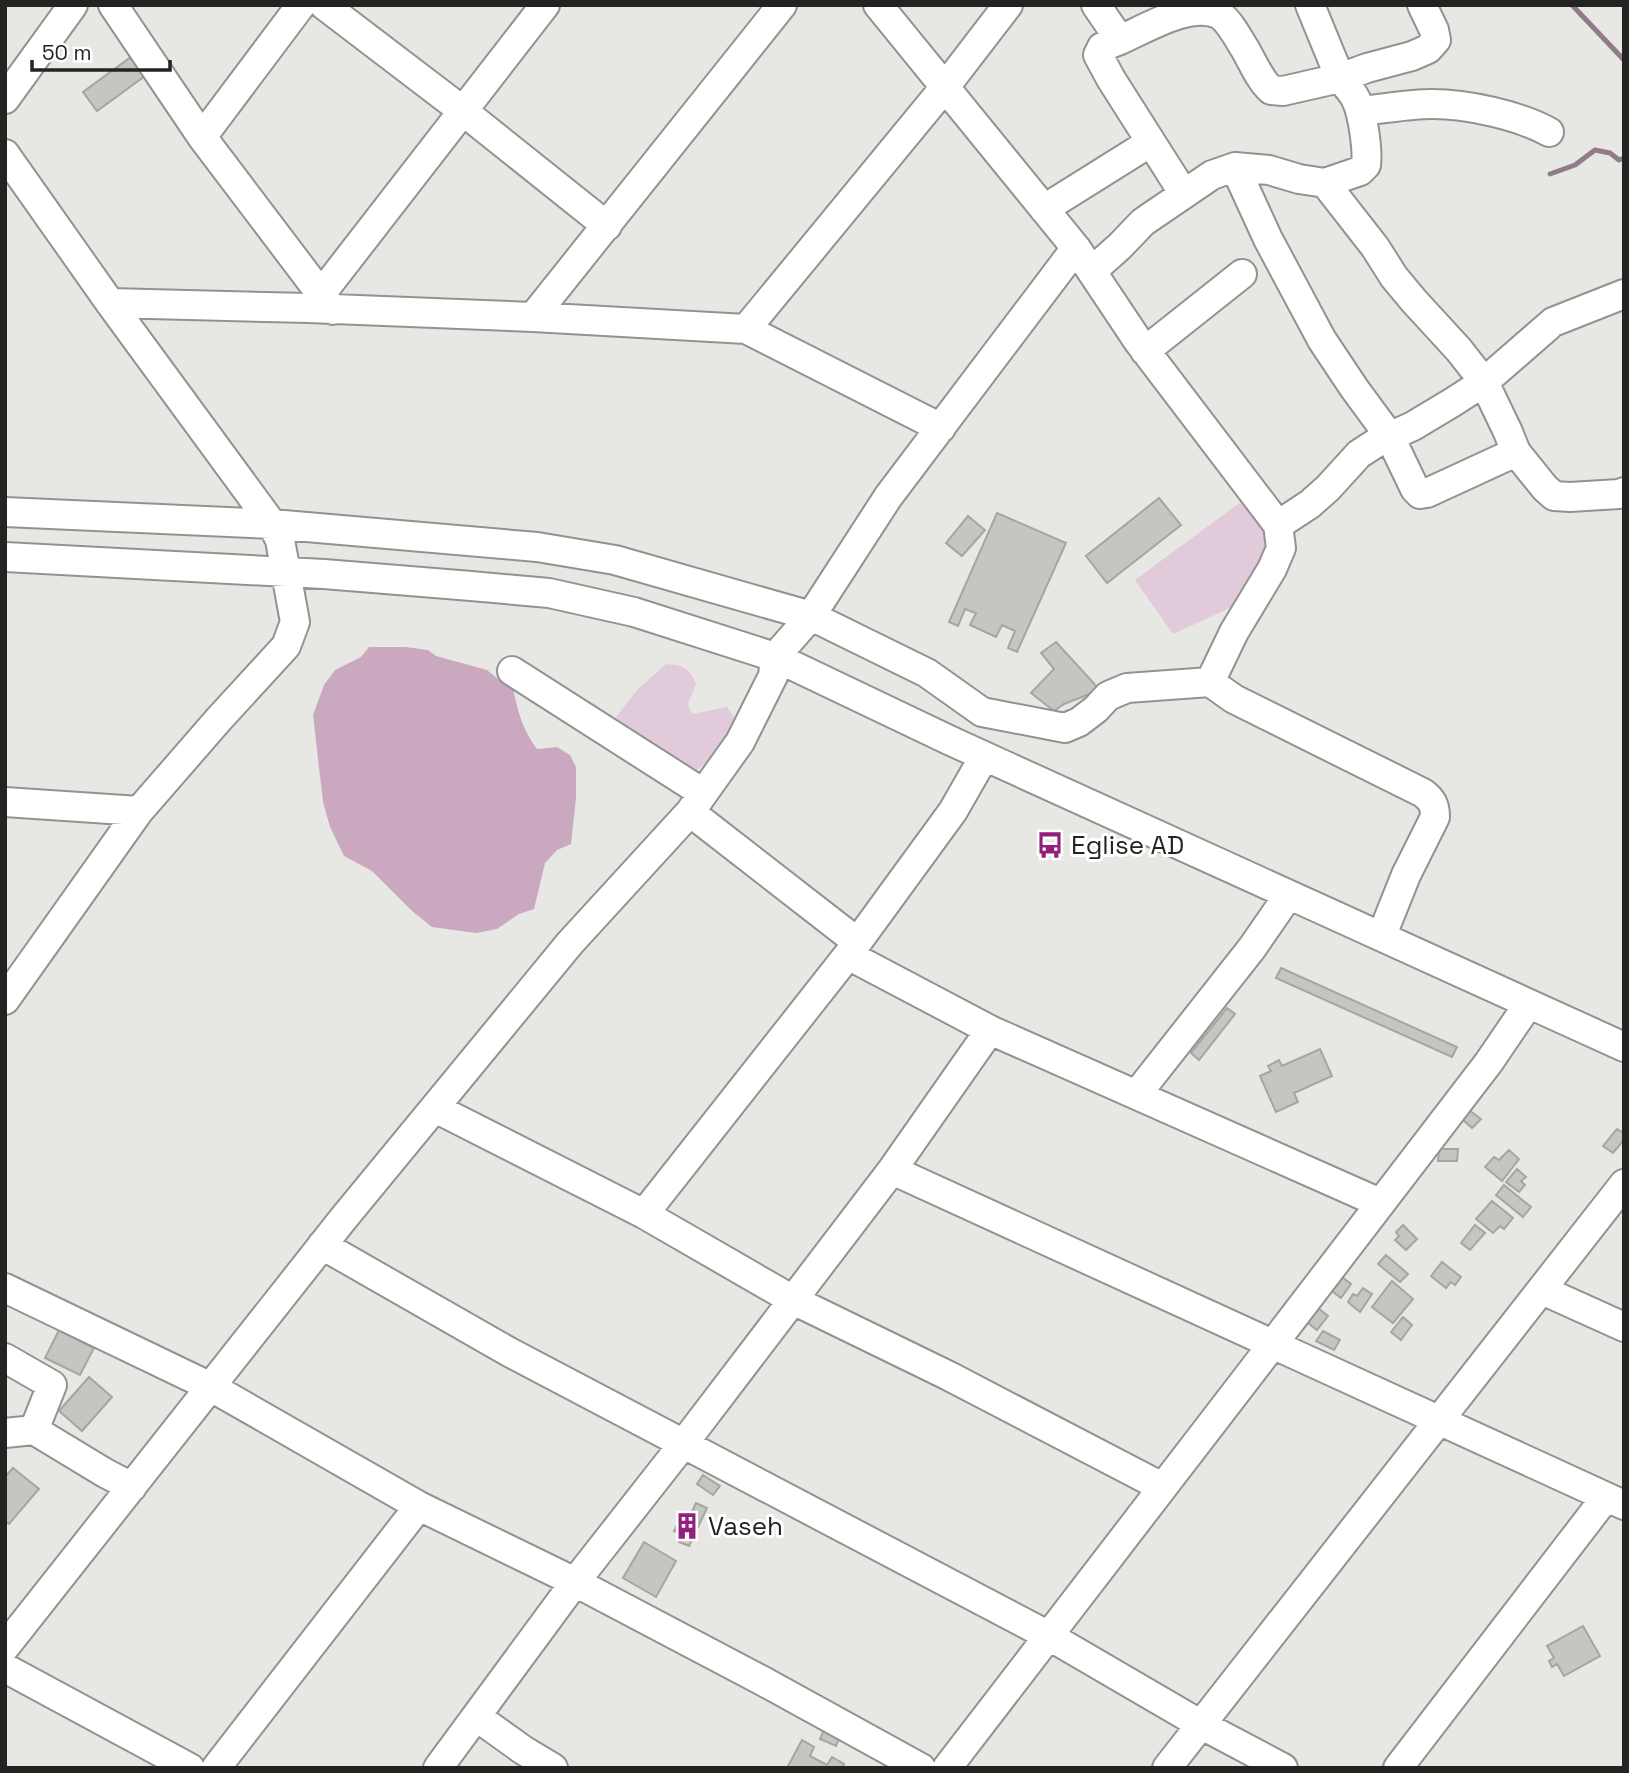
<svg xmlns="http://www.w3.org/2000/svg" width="1629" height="1773" font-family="'Space Grotesk',sans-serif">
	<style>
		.green { fill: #e1cad9 }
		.forest { fill: #caa9c0 }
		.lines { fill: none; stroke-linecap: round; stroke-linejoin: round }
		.stream { stroke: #917a8a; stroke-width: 5 }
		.building { fill: #c5c6c2; stroke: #a4a6a2; stroke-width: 2 }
		.minor-casing { stroke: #929390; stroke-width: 32 }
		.minor { stroke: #fff; stroke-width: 28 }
		.labels { text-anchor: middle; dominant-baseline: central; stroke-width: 6; stroke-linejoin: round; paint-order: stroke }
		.poi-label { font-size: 26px; fill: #232322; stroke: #fff; text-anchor: start }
	</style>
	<rect width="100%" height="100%" fill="#e7e8e4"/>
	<path class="green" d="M1253 493 1278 525 1256 596 1173 634 1135 580Z
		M666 664C684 665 689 668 696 684L688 704 692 714 727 707 737 721C728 740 713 758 697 770L679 766 620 729 616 717 637 690Z"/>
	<path class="forest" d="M369 647H406L428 650 436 656 487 670 499 680 513 688C518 712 522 728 537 749L557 747 570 755 576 767V798L571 844 557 850 545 863 534 909 519 914 497 929 476 933 432 927 412 911 372 871 344 856 330 827 323 802 313 715 324 685 335 670 361 657Z"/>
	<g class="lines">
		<path class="stream" d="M1572 5 1624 60
			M1550 174 1575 165 1595 150 1610 153 1619 160 1624 158"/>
	</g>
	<path class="building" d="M135 54 149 73 97 111 83 92Z
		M1159 498 1181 525 1107 583 1086 556Z
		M997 513 1066 543 1017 652 1008 648 1015 631 1002 625 996 637 970 625 976 613 965 609 958 626 949 622Z
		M968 516 985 530 962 556 946 543Z
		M1056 642 1100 690 1064 704 1054 711 1031 693 1054 669 1041 653Z
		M1281 968 1457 1047 1452 1057 1276 978Z
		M1227 1008 1235 1014 1199 1060 1191 1053Z
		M1320 1049 1332 1076 1294 1093 1298 1102 1276 1112 1260 1076 1271 1071 1268 1066 1279 1060 1282 1066Z
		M1469 1110 1481 1119 1472 1128 1462 1119Z
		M1617 1129 1624 1133V1140L1613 1153 1603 1146Z
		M1439 1149H1458L1457 1161H1438Z
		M1509 1150 1519 1159 1502 1181 1485 1167 1494 1157 1499 1160Z
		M1517 1169 1526 1177 1521 1181 1525 1185 1519 1192 1506 1182Z
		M1504 1185 1531 1207 1523 1217 1496 1195Z
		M1492 1201 1513 1218 1504 1229 1500 1226 1493 1233 1476 1219Z
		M1403 1225 1417 1239 1406 1250 1395 1240 1399 1236 1396 1232Z
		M1475 1225 1485 1233 1470 1250 1461 1243Z
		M1386 1255 1408 1274 1400 1282 1378 1264Z
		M1442 1262 1461 1277 1455 1285 1451 1282 1446 1288 1431 1276Z
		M1342 1277 1351 1284 1341 1298 1332 1291Z
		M1392 1281 1413 1299 1393 1323 1372 1307Z
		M1363 1288 1372 1294 1360 1312 1348 1302 1353 1294 1357 1296Z
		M1318 1308 1328 1316 1317 1330 1307 1322Z
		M1403 1317 1412 1325 1401 1340 1391 1332Z
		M59 1330 94 1348 80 1375 45 1358Z
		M1323 1331 1340 1340 1334 1350 1316 1341Z
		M89 1377 112 1397 82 1431 59 1411Z
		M13 1468 39 1489 9 1524 5 1521V1477Z
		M703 1475 720 1486 713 1495 697 1484Z
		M696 1503 707 1508 689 1546 679 1542 683 1535 674 1531 680 1519 687 1522Z
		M644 1542 676 1561 656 1597 623 1578Z
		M1583 1626 1600 1656 1564 1676 1557 1664 1552 1667 1549 1661 1554 1658 1547 1646Z
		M824 1730 840 1736 836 1746 820 1739Z
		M802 1740 814 1747 810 1756 827 1765 832 1757 844 1764 842 1768H787Z"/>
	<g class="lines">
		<defs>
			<path id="minor" d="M113 5 202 137 333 310
				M324 5 463 111 607 226
				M1310 5 1340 78 1367 68 1412 56 1428 49 1436 40 1434 30 1422 5
				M1120 40 1102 47 1098 55 1111 79 1184 194
				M5 99 73 5
				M1360 111C1384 109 1408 104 1432 104 1467 104 1518 115 1549 132
				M202 137 301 5
				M5 154 110 303 272 524 280 540 295 622 286 646 219 719 139 811 5 1000
				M1235 167 1268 239 1322 340 1354 388 1390 437 1415 489 1420 494 1427 493 1516 452
				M1325 183 1375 247 1394 277 1414 301 1459 350 1484 382 1508 432 1516 452 1545 488 1554 496 1570 497 1619 494 1624 492
				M1044 209 1151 142
				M1092 271 1120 246 1143 222 1212 175 1235 167 1269 170 1299 179 1325 183 1360 171 1366 165C1368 151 1363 115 1357 102 1354 93 1346 86 1340 78L1283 91 1271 90C1260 80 1253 63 1245 49 1238 38 1230 22 1220 15 1192 0 1147 28 1120 40L1096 5
				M321 294 545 5
				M110 303 308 308 533 317 746 329 941 428
				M533 317 782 5
				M746 329 945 87 1008 5
				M1145 351 1242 274
				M5 512 272 524 537 547 615 560 811 616 927 673 982 712 1065 728 1079 722 1096 709 1108 696 1127 688 1210 682 1234 632 1272 569 1281 548 1278 525 1138 341 1076 248 878 5
				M1278 525 1310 504 1328 488 1359 454 1376 443 1413 426 1453 402 1484 382 1553 322 1624 294
				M5 557 324 574 471 586 549 593 634 612 775 657 951 741 1624 1047
				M512 671 703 793
				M1210 682 1234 699 1423 793C1432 800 1435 805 1435 817L1406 875 1382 935
				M5 802 139 811
				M690 812 856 941
				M848 955 990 1030 1380 1203
				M1137 1094 1252 948 1281 906
				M435 1108 644 1214 793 1300 949 1376 1162 1487
				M892 1170 1624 1505
				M644 1214 848 955 953 811 977 769
				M322 1245 511 1353 1049 1636 1200 1724 1283 1768
				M5 1288 211 1387 419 1506 575 1582 761 1680 921 1768
				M1542 1290 1624 1327
				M5 1358 52 1385 34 1430
				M5 1433 34 1430 105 1473 132 1487
				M5 1647 343 1219 570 943 690 812 740 742 773 676 775 657 811 616 888 497 1076 248
				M5 1668 190 1768
				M477 1717 523 1750 553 1768
				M216 1768 419 1506
				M438 1768 575 1582 684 1443 892 1170 990 1030
				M947 1768C1129 1534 1308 1297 1489 1062L1521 1015
				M1167 1768 1624 1184
				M1398 1768 1606 1497"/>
		</defs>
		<use href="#minor" class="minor-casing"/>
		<use href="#minor" class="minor"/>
	</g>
	<defs>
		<symbol id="bus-bare" viewBox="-9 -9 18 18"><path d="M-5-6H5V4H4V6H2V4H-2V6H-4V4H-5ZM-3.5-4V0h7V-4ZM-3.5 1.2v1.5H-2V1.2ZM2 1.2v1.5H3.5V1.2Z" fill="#931e7c" stroke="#fff" stroke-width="2.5" paint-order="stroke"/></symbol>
		<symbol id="building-bare" viewBox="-9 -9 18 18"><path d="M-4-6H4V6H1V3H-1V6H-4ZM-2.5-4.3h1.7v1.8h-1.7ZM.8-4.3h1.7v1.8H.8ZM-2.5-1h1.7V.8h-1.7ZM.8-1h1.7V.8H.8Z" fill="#931e7c" stroke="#fff" stroke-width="2.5" paint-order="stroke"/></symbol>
	</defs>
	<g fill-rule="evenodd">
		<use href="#bus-bare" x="1031" y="826" width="38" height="38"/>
		<use href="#building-bare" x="668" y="1507" width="38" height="38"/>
	</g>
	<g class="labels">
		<g class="poi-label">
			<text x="1071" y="845">Eglise AD</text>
			<text x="708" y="1526">Vaseh</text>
		</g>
	</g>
	<rect width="1629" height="1773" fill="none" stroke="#232322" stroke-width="14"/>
	<path d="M32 60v10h138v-10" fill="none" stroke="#232322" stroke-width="3.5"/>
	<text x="42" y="60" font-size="21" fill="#232322" stroke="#ffffff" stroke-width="5" paint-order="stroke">50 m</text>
</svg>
